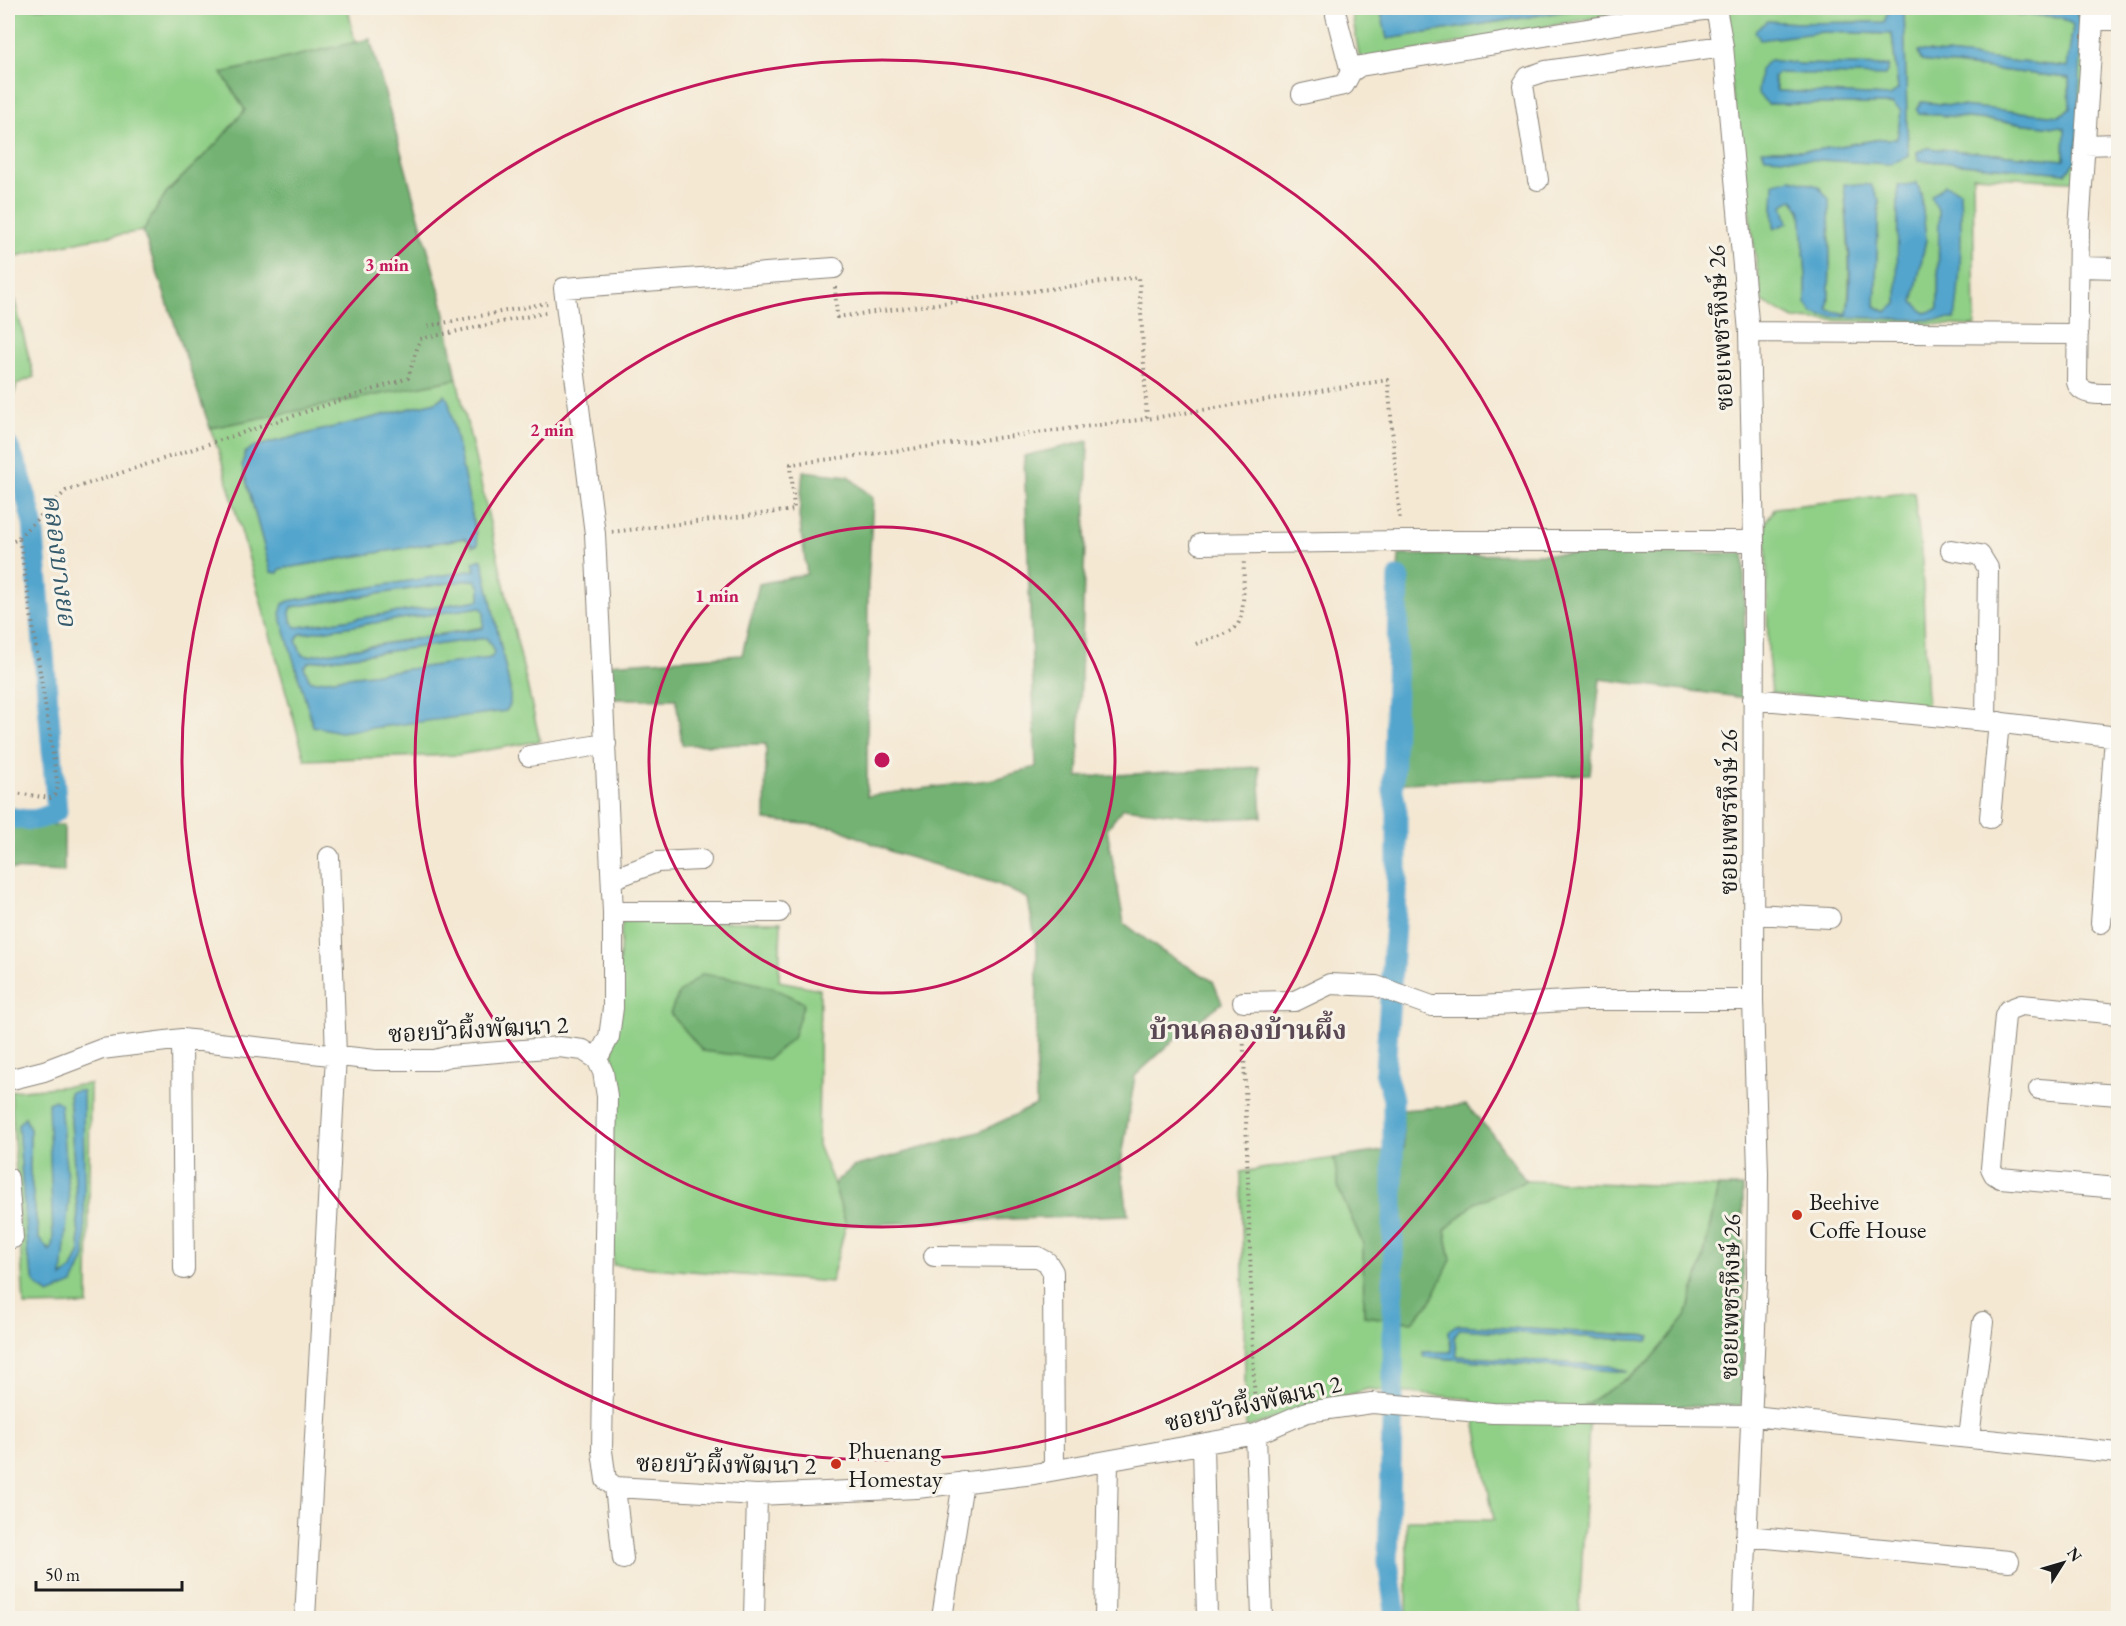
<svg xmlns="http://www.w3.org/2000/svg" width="2126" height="1626" font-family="'EB Garamond','Noto Serif Thai',serif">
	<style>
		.green { fill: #8fcf86; stroke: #567651; stroke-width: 1.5; fill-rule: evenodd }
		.forest { fill: #73b273; stroke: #486748; stroke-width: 1.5 }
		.water { fill: #52a5cd; stroke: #376074; stroke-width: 1.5; fill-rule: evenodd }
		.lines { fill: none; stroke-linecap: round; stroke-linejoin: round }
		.canal { stroke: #52a5cd; stroke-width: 21 }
		.minor-casing { stroke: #888278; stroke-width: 22 }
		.path { stroke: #888278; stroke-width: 4; stroke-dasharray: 1.5 4.5; stroke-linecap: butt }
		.minor { stroke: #fff; stroke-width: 20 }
		.ring { fill: none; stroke: #c2185b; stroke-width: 3 }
		.poi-dot { fill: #c8321e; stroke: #f7f3e8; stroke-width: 2 }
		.labels { text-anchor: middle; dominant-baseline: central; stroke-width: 6; stroke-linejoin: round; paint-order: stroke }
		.street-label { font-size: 24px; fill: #1c1c1c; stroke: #f7f3e8 }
		.poi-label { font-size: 24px; fill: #1c1c1c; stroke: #f7f3e8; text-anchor: start }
		.water-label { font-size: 26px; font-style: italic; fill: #345a6c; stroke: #f7f3e8 }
		.quarter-label { font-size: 27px; font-weight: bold; fill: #5a4954; stroke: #f7f3e8 }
		.centre { fill: #c2185b; stroke: #f7f3e8; stroke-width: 3 }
		.ring-label { font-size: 18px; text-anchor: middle; font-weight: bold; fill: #c2185b; stroke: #f7f3e8; stroke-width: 6; stroke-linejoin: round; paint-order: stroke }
	</style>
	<rect width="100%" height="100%" fill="#f7f3e8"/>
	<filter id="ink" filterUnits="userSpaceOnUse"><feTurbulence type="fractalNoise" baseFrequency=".0167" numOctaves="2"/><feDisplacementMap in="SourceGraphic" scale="12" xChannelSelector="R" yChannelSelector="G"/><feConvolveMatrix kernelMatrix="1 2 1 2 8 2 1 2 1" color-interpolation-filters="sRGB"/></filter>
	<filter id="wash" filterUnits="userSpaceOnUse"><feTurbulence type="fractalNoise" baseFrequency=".008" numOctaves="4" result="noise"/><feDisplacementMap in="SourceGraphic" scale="24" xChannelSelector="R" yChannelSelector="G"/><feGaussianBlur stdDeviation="1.35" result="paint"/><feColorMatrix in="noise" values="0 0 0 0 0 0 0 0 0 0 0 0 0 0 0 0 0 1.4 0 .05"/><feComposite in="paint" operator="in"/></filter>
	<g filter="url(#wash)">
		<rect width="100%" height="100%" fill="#f4e8d3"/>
		<path class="green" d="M8 8H348L355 43 222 73 245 110 217 143 166 193 143 231 86 240 8 258Z
			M1351 8H1380L1388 39 1573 10 1649 8 1360 61Z
			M1720 8H1890L1884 22 1798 23 1767 21 1761 39 1823 32 1892 34 1898 90 1890 96 1777 91 1773 76 1778 73 1888 66 1799 64 1770 60 1768 104H1894L1901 111 1897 139H1881L1817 150H1762L1908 157 1904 8 2061 17 2073 25 2068 67 1918 51 1921 61 2069 78 2070 109 2059 116 1922 102 1919 113 2065 128 2064 160 1927 148 1917 152 1918 160 2065 173 2082 33 2077 8H2100L2087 182 1973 176 1975 326 1794 319 1762 302ZM1775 183 1829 199 1830 268 1828 311 1847 314C1852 271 1847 227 1844 184L1879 200 1875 306 1886 312 1897 304 1898 278 1917 183 1921 194 1926 239 1913 302 1925 313 1938 309 1939 212 1932 196 1961 215 1955 319 1926 320 1822 316 1806 304V276L1801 212 1792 198 1783 205 1774 229 1773 208Z
			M8 274 34 377 17 384 8 415Z
			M457 379 540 741 458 755 305 760 219 452 210 428ZM444 395 472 546 465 538 280 569 278 573 271 572 242 465 254 447 436 402ZM482 560 510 689 506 711 313 726 283 604 289 601 475 570Z
			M1914 492 1922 560 1927 706 1772 693 1768 656 1766 521 1775 508Z
			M469 580H475L480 587V600L299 627H296L291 621 290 612 292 607Z
			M480 607 484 611V627L309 656 302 655 296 639 300 634Z
			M486 638 492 645 494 653 492 658 319 681H310L304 667 309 662Z
			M622 921 781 922 779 981 820 989 818 1145 834 1184 846 1225 831 1282 613 1265 612 1072Z
			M90 1084 88 1305 24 1306 11 1091ZM69 1093 85 1257 49 1294 36 1285 28 1259 18 1125 25 1117 30 1130V1172L39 1240 51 1252 53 1241 63 1256 61 1277 72 1270 80 1251Z
			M1334 1158 1339 1190 1363 1244 1364 1316 1451 1260 1445 1230 1475 1203 1526 1181 1718 1187 1702 1264 1686 1317 1650 1361 1590 1405 1579 1618H1407V1520H1494L1471 1399 1368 1389 1246 1428 1241 1172ZM1457 1325 1650 1336 1648 1341 1459 1329 1454 1338 1457 1356 1609 1366 1625 1371 1424 1357 1423 1352 1452 1353 1449 1331Z"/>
		<path class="forest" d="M370 39 443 304 457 379 210 428 143 231 166 193 217 143 245 110 222 73Z
			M1088 441 1078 777 1259 767 1262 817 1217 819 1123 808 1107 829 1124 923 1160 950 1213 981 1222 1003 1182 1033 1135 1076 1121 1164 1128 1215 846 1225 834 1184 853 1167 979 1132 1036 1105 1037 950 1028 899 998 884 892 852 835 827 765 820 766 744 682 745 676 699H611L608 664 742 655 759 584 807 574 799 516 803 471 848 476 873 498 868 585 867 796 995 779 1036 767 1024 456Z
			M1744 553 1745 698 1600 679 1590 774 1386 784 1399 555Z
			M8 825H64V872L8 869Z
			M702 974 742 980 774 988 804 1003 793 1038 768 1059 703 1051 670 1013 679 993Z
			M1466 1105 1490 1131 1526 1181 1475 1203 1445 1230 1451 1260 1430 1303 1412 1322 1364 1316 1363 1244 1339 1190 1334 1158 1404 1148 1402 1110Z
			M1718 1187H1743L1744 1398 1740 1407 1584 1405 1627 1379 1650 1361 1686 1317 1702 1264Z"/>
		<path class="water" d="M1380 8H1601L1573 10 1387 39Z
			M1890 8H1904L1908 157 1889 164 1765 157 1762 150H1817L1881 139H1897L1901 111 1893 104H1768L1758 94 1760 69 1770 60 1799 64 1889 66 1885 76 1779 73 1773 77 1777 91 1890 96 1898 89 1892 34 1823 32 1760 40 1755 31 1767 21 1798 23 1884 22Z
			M1922 8H2077L2082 33 2076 160 2066 173 1918 160 1917 152 1927 148 2064 160 2065 128 1919 113 1917 109 1921 102 2059 116 2070 109 2069 78 1921 61 1918 51 2067 67 2073 25 2060 17Z
			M1791 179 1818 186 1829 199 1830 268 1828 310 1847 314C1854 277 1847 222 1844 184L1871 185 1879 200 1875 306 1886 312 1897 304 1898 186 1917 183 1921 194 1926 239 1913 302 1925 313 1938 309 1939 212 1931 196 1945 185 1960 191C1962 233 1961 277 1955 319L1926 320 1822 316 1813 313 1806 304V276L1801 212 1793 199 1783 205 1788 223 1774 229 1773 208 1774 183Z
			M445 395 449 402 478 545 473 546 465 538 280 569 278 573 271 572 242 465 245 453 253 447 436 402Z
			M482 559 510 689V705L506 711 340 732 313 726 280 614 283 604 289 601 475 570 473 562ZM469 580H475L480 587V600L299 627H296L291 621 290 612 292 607ZM480 607 484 611 483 628 309 656 302 655 296 640 300 634ZM486 638 492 645 494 653 491 658 319 681H310L304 667 309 662Z
			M77 1090 83 1091 85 1257 73 1284 49 1294 36 1285 28 1259 18 1125 25 1117 30 1130V1172L39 1239 50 1251 53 1241 48 1103 55 1100 60 1103 69 1199 62 1277 72 1269 80 1251 69 1092Z
			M1456 1325 1651 1336 1648 1341 1459 1329 1454 1338 1457 1356 1609 1366 1628 1372 1424 1357 1423 1352H1451L1449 1330Z"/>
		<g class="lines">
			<path class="canal" d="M8 446 20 474 33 523 57 811C38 822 29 821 8 817
				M1396 1618 1388 1562 1393 1392V1099L1385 1071 1397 894V812L1393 791 1399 577"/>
		</g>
	</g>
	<g filter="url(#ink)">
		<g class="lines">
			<defs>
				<path id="minor" d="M1716 8 1723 46 1749 332 1754 541 1753 1000 1758 1173 1757 1279 1743 1618
					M2094 8 2079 229 2077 382C2081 398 2105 393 2118 394
					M1336 15 1351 72
					M2093 20H2118
					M1302 94 1344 85 1351 72 1360 66 1716 8
					M2085 145 2118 144
					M1538 180 1523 85 1528 77 1546 71 1723 46
					M2079 267 2118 268
					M1749 332 2078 334
					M1201 544 1402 541H1754
					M1951 550 1980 555 1988 568 1986 721
					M1753 699 1986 721 2118 737
					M529 756 606 744
					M1990 818 1999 722
					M612 879 657 862 701 860
					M613 912H779
					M1754 914 1830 918
					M2101 923 2115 737
					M1243 1002 1295 1001 1330 984 1376 986 1432 1006H1479L1585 1000H1753
					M2118 1014 2021 1005 2008 1010 2005 1016 1991 1168 1994 1174 2000 1178 2118 1188
					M182 1039 184 1269
					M597 1059 609 1037 613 1008V912L595 534 564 288 834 268
					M8 1080 44 1071 102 1049 182 1039 376 1060H435L450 1056 559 1047 583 1050 597 1059 603 1072 607 1096 602 1451 606 1480 615 1487 757 1495 917 1488 1034 1474 1256 1434 1307 1412 1372 1403 1493 1413 1752 1416 2118 1453
					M2039 1089 2118 1095
					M8 1178 13 1238
					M934 1256 1038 1257 1047 1262 1053 1272 1054 1470
					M1256 1434 1262 1618
					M1969 1438 1983 1322
					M1203 1444 1207 1618
					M615 1487 623 1559
					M1746 1536 2009 1561
					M305 1618 336 1056 329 857
					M754 1618 757 1495
					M942 1618 963 1482
					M1105 1618 1108 1461"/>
			</defs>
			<use href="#minor" class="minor-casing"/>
			<path class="path" d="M835 287 837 317 1139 277 1147 419 1388 380 1400 522
				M428 326 547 303
				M612 532 794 510 791 464 1147 419
				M8 543 16 540 66 491 408 378 420 339 549 312
				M1196 644C1208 639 1226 636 1236 627 1246 616 1243 577 1244 561
				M8 792 50 798 55 795 58 787 19 537
				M1243 1020 1255 1415"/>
			<use href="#minor" class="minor"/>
		</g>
	</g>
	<g class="ring">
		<circle cx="882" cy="760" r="233"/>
		<circle cx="882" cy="760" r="467"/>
		<circle cx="882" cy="760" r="700"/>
	</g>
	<g class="poi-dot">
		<circle cx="1797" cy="1215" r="6"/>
		<circle cx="836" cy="1464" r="6"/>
	</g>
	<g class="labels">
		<g class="street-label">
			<text transform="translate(1720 328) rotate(-93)">ซอยเพชรหึงษ์ 26</text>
			<text transform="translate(1728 812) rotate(-90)">ซอยเพชรหึงษ์ 26</text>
			<text transform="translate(478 1029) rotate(-3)">ซอยบัวผึ้งพัฒนา 2</text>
			<text transform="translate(1730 1297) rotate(-89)">ซอยเพชรหึงษ์ 26</text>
			<text transform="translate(1253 1403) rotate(-13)">ซอยบัวผึ้งพัฒนา 2</text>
			<text transform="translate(726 1464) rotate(1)">ซอยบัวผึ้งพัฒนา 2</text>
		</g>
		<g class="poi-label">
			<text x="1809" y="1201">Beehive<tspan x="1809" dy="28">Coffe House</tspan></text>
			<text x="848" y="1450">Phuenang<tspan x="848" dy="28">Homestay</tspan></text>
		</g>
		<g class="water-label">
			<text transform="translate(60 560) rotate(83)">คลองบางยอ</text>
		</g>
		<g class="quarter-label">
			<text x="1248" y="1029">บ้านคลองบ้านผึ้ง</text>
		</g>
	</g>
	<circle cx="882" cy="760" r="9" class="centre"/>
	<g class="ring-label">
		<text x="387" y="271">3 min</text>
		<text x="552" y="436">2 min</text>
		<text x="717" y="602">1 min</text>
	</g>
	<rect width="2126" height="1626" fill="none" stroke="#f7f3e8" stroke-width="30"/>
	<g transform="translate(2063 1563) rotate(53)" stroke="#f7f3e8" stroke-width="4.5" paint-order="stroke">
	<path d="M0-4.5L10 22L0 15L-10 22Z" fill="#1c1c1c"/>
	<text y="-9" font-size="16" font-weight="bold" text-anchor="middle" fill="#1c1c1c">N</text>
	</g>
	<path d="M36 1581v9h146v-9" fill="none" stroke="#1c1c1c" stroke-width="3"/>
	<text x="45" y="1581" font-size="18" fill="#1c1c1c" stroke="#f7f3e8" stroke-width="4.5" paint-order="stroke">50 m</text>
</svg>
